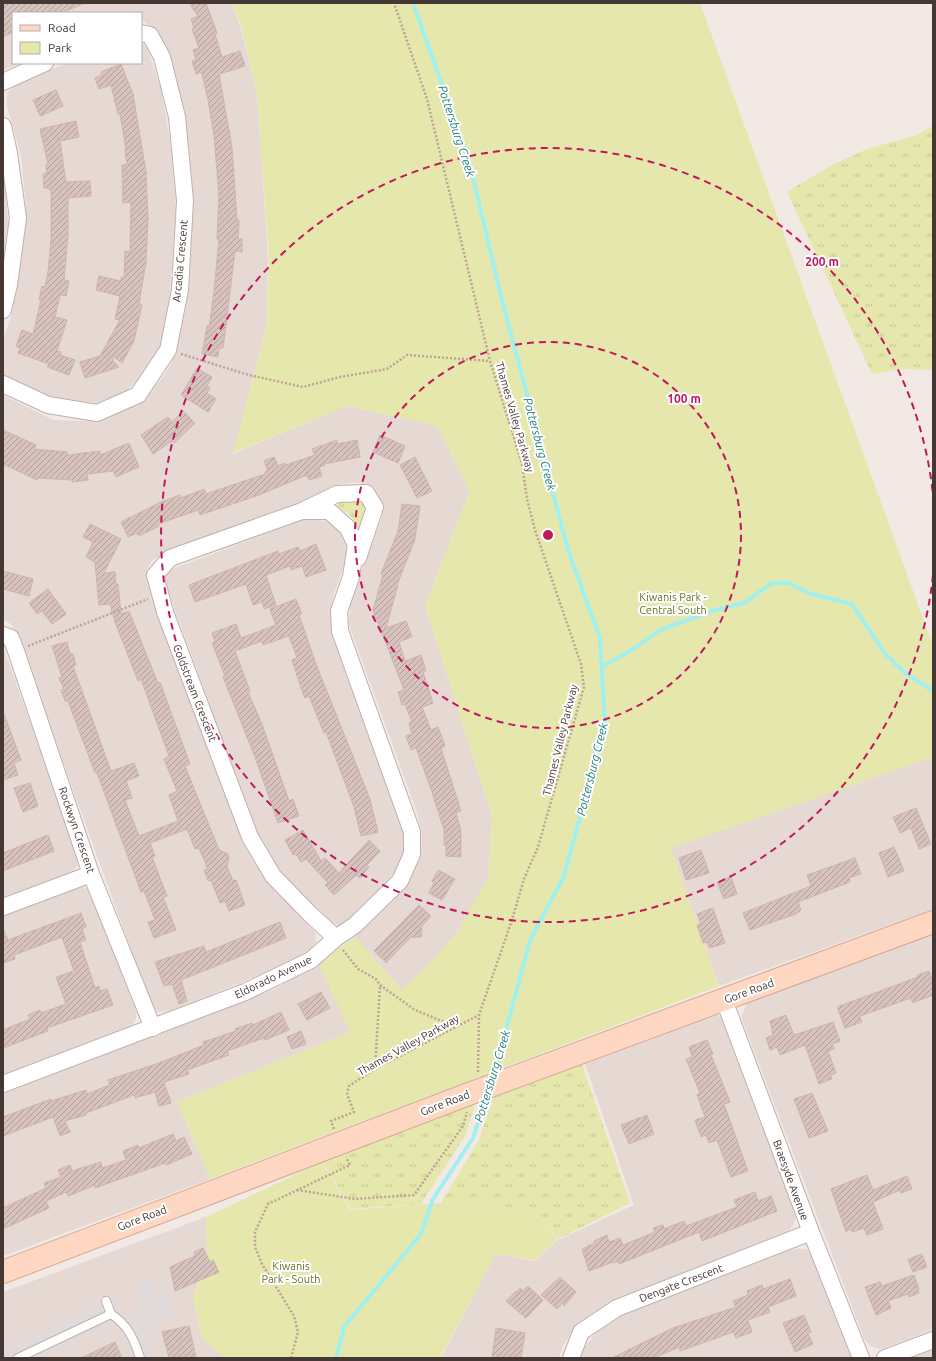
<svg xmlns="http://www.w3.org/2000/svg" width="936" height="1361" font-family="Ubuntu,sans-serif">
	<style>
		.residential { fill: #e6d8d2 }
		.grass { fill: url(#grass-tufts) }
		.park { fill: #e5e7ac }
		.parking { fill: #e0dbda }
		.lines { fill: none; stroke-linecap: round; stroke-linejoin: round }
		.stream { stroke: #a0f0f0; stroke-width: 4 }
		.building { fill: url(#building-hatch); stroke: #ceb4ad }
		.lane-casing { stroke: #c0b0aa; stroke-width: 10 }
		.street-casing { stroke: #c0b0aa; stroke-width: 18 }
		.secondary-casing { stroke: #d6ab96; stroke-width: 24 }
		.path { stroke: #bfa198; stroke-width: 2.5; stroke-dasharray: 2 2; stroke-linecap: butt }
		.lane { stroke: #fff; stroke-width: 8 }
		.street { stroke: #fff; stroke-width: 16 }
		.secondary { stroke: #fed7c2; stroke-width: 22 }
		.secondary-bridge-casing { stroke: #d6ab96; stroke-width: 24; stroke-linecap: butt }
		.secondary-bridge { stroke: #fed7c2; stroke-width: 22 }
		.ring { fill: none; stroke: #c2185b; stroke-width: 2; stroke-dasharray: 7 5 }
		.labels { text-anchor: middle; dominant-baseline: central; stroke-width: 4; stroke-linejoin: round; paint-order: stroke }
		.street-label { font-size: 11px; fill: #443734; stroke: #fff }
		.park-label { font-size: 11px; fill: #657628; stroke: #fff }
		.water-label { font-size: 12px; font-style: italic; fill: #257f80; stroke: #fff }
		.centre { fill: #c2185b; stroke: #fff; stroke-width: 2 }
		.ring-label { font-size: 12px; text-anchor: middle; font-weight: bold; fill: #c2185b; stroke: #fff; stroke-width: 4; stroke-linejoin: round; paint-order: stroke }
	</style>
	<defs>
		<pattern id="grass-tufts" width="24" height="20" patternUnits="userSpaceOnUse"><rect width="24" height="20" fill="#e5e7ac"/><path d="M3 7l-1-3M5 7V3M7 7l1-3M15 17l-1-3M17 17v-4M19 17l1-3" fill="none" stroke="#c6c795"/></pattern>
		<pattern id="building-hatch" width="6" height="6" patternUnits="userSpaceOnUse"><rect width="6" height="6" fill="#d7c2bd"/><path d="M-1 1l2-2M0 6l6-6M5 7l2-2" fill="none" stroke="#b09e9a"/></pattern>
	</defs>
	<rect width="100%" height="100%" fill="#f2e8e4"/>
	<path class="residential" d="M3 3H231L241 29 257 94 268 259 266 328 233 454 346 406 437 426 470 490 425 606 492 816 488 878 458 931 432 961 402 990 355 937 395 899 413 873 421 855 422 835 417 812 349 625 350 605 356 586 383 514 380 499 370 485 353 482 339 485 287 508 153 559 147 568V581L243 844 255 864 315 932 316 941 310 951 272 970 170 1011 158 1012 151 1005 22 648 11 624 3 619V395L53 420 85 421 115 415 139 401 159 382 172 363 186 308 189 277 192 228V179L187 136 171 73 157 30 141 20V13H13V63H21L3 70Z
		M141 42 147 48 161 89 170 141 176 208 170 292 161 347 146 372 123 394 97 402 75 403 52 397 3 375V340L13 310 20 262 26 207 21 155 7 106V93L17 84 67 63H141Z
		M3 165 8 221 3 268Z
		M306 519 331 522 340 531 347 543 345 563 333 596 330 615 334 632 402 822 406 840 403 856 394 874 345 923 338 925 327 923 269 858 257 834 167 588 165 577 172 569Z
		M3 647 79 857 77 867 69 874 3 898Z
		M933 757V909L719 986 671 848Z
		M80 886 91 890 136 1010V1019L130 1027 3 1076V916Z
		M933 932V1329L881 1349 870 1346 864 1338 741 1017 748 1001Z
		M319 963 350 1032 177 1102 210 1179 3 1256V1094L273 990Z
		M718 1015 727 1021 796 1211 794 1224 786 1234 609 1303 581 1321 563 1345 559 1358H441L496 1254 535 1261 558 1240 634 1205 585 1064 707 1016Z
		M206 1217 207 1253 193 1298 202 1338 225 1358H3V1292Z
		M795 1249H807L820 1270 855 1358H579L580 1353 600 1328 621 1314 776 1253Z
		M933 1347V1358H905Z"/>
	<path class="grass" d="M933 125V370L903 369 872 374 787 192 834 164 867 149 917 135Z
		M357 495 369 508 360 529 348 513 338 508 339 499Z
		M582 1064 630 1203 558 1239 543 1219 478 1200 441 1203 479 1140 493 1098Z
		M475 1104 465 1136 421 1204 351 1209 323 1162Z"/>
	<path class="park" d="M232 3H700L933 646V757L671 848 719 986 210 1179 177 1102 350 1032 318 963 355 937 402 990 432 961 458 931 488 878 492 816 425 606 470 490 437 426 346 406 233 453 266 328 269 259 257 94 242 29Z
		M322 1162 350 1210 478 1200 543 1219 557 1240 535 1260 496 1254 440 1358H225L202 1338 193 1298 207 1253 206 1217Z"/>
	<path class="parking" d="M149 1280 153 1293 165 1289 173 1320 144 1330 153 1358H131L114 1323 43 1358H3V1351L113 1297 124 1313 142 1306 137 1285Z"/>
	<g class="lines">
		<path class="stream" d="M413 3 468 157 502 300 568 550 600 638 605 724 564 876 530 940 493 1078
			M602 667 635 648 660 630 715 610 744 603 772 583H789L811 594 852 604 886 655 904 672 933 691
			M336 1358 344 1327 421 1234 433 1199 473 1138 487 1095"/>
	</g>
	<path class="building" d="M3 3H85L61 13H13V32L3 37Z
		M189 3H206L217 33 215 34 222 57 240 51 245 66 219 74 232 147 237 220H239L238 239H242V252L235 251 226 325 223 348H219L218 357 202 354 207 326H209L210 322 214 291 219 239H217L219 196 214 135 208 100 202 74 200 72 196 74 192 61 196 60 193 50 199 48 192 29 194 28 191 19 198 16Z
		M121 64 133 94 146 172 148 219 146 262 139 304 142 305 134 341 122 363 114 357 112 360 119 367 85 378 80 362 100 356 120 320 115 319 120 296 96 290 99 276 121 281V277L124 278 125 251 130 252 131 202 123 203 122 165 127 164 125 150H126L120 114H118L111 85 99 89 95 78 102 75 101 72Z
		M56 90 63 106 40 116 33 100Z
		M76 121 79 137 60 141 66 182 90 181 91 196 68 198V235L64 280 69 281 66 296 60 295 55 317 67 320 57 351 61 352 60 355 75 360 69 375 47 367 49 364 18 353 20 348 16 346 22 330 33 334 41 300H39L42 286 45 287 48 272 51 239V190H49V188H44L43 174 47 173 46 165 48 164 40 129Z
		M197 368 212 377 207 386 210 388 207 393 216 399 208 412 181 395Z
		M183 411 195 423 174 443 172 441 153 454 141 435 168 417 172 422Z
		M3 430 36 445 34 449 67 452V455L100 451V455L129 443 139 467 116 477 113 471 87 474 88 480 72 482V480L38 478 37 480 3 464Z
		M380 435 405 446 398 463 373 452Z
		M337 440V444L357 440 360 457 324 464 325 465 319 467 322 476 309 480 307 475 259 495 200 515 198 510 158 524 159 526 139 536 137 533 128 537 121 522 161 502 180 495 181 498 204 489 206 494 265 474V472L268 471 264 461 274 457 278 466 285 463 286 465 315 455 312 449Z
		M415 457 432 491 417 498 400 465Z
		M402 504 420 506 415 539 397 585H398L386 628 406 621 412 637 399 642 405 661 421 655 426 671 423 672 433 703 422 707 431 730 438 727 445 746 441 748 461 811 456 813 461 831V857L446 856V845H444V830L431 789 416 748 411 750 406 736 412 734 409 723 412 722 405 704 402 705 398 692 404 690 373 610 383 575 381 574 398 531Z
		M90 524 121 539 104 573 115 572 116 584H118L121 614 129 611 158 683 160 682 190 764 185 766 219 850 228 854 229 858 227 866 233 881 236 880 245 905 229 911 225 901 220 903 211 880 208 881 204 870 208 869 199 848 195 849 187 829 150 843 155 856 152 857 167 896 163 897 176 930 154 938 148 922 155 920 144 891 141 892 97 773H95L68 701H65L61 690 64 689 59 678 62 677 52 646 67 642 70 654H73L76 665 73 666 111 771 134 763 139 776 126 781 132 798 125 800 139 836 178 821 169 795 177 791 164 759 169 756 141 679 138 681 115 622 110 604 99 605 95 562 86 557 93 542 83 537Z
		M316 544 326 570 306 577 302 566 291 570 290 566 266 575 276 605 264 609 262 602 253 605 246 584 195 602 189 585 278 551 279 554 298 547 300 551Z
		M3 571 33 579 29 596 3 589Z
		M48 589 66 614 52 624 42 611 37 614 29 603Z
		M296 599 302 614 299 615 316 664 370 799 378 832 361 836 354 807 326 732 324 733 309 696 305 698 301 688 292 660 297 658 289 636 263 645 262 641 235 651 250 691 248 692 262 724 289 801 293 799 299 816 278 823 255 757 223 677 225 676 212 643 215 642 212 633 236 624 241 638 276 625 270 609Z
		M3 714H4L21 760 14 763 18 775 3 780Z
		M30 783 38 806 23 812 14 788Z
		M916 808 931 844 919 849 911 828 900 833 893 817Z
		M303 830 321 861 325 858 339 873 369 840 380 851 367 865 369 867 360 878 356 875 334 895 325 885 328 883 306 859 301 862 296 854 293 855 285 840Z
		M48 835 54 851 3 871V853Z
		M894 847 904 871 888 877 879 853Z
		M701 850 709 873 686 880 679 858Z
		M855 858 861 874 849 878 850 882 798 902 801 910 796 914 750 930 743 913 811 886 807 875Z
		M438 870 455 879 442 900 429 893 434 883 432 881Z
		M731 877 737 894 724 899 717 882Z
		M419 905 431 916 422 926 421 937H411L386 963 374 951Z
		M713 908 725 943 710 948 707 942 703 943 697 925 701 923 697 914Z
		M81 913 86 927 82 929 86 940 80 942 95 988 99 986 100 991 107 989 113 1005 47 1028 48 1031 3 1048V1030L30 1019 28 1015 40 1010 41 1013 66 1004 56 977 74 971 62 937 14 955 15 959 3 963V929L8 940Z
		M280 922 286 938 181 980 187 1001 179 1004 172 984 164 986 155 962 204 946 206 952Z
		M929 971 933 982V995L913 1003 911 998 860 1016 862 1022 845 1028 837 1007 918 977 917 975Z
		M321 992 330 1008 307 1020 298 1004Z
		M281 1012 289 1030 265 1040 264 1038 227 1051 229 1055 187 1070 189 1074 164 1082 171 1103 159 1106 155 1092 135 1098 134 1095 86 1113V1115L65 1121 70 1132 60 1136 53 1117 3 1136V1117L51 1099V1101L86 1090 87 1094 110 1085 108 1080 159 1063 204 1045 203 1042 236 1031 235 1029 252 1023 253 1025Z
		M786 1015 794 1035 833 1022 840 1041 832 1044 834 1049 828 1051 836 1073 830 1075 832 1079 819 1084 805 1045 780 1055 777 1047 770 1050 766 1038 773 1035 770 1021Z
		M301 1031 306 1044 292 1049 287 1037Z
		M707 1040 713 1054 711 1055 730 1102 724 1104 748 1171 731 1177 717 1140 709 1143 706 1135 701 1137 695 1120 705 1117 697 1095 700 1093 686 1059 692 1057 689 1047Z
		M812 1093 828 1131 809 1138 794 1099Z
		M647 1115 654 1134 629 1144 621 1125Z
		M173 1134 176 1141 184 1137 192 1154 166 1165 165 1163 95 1188V1185L68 1196 66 1192 46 1201 49 1208 3 1229V1208L46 1188 44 1183 61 1177 58 1170 70 1165 72 1171 101 1162 102 1168 126 1160 123 1151 138 1145 139 1148Z
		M867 1175 873 1190 907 1176 912 1189 901 1193 900 1190 873 1202 883 1229 867 1235 864 1228 852 1232 851 1229 846 1232 831 1189Z
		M755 1192 758 1201 771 1196 777 1211 702 1241 699 1232 619 1264 618 1261 613 1263V1262L589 1271 582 1249 595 1243 594 1241 607 1235 609 1242 620 1238 623 1245 655 1232 653 1228 663 1225 664 1229 684 1221 686 1226 737 1207 734 1200Z
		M203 1248 210 1262 213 1260 219 1272 175 1291 170 1267 195 1256 194 1252Z
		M922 1254 927 1267 913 1272 908 1259Z
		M914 1275 919 1289 918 1290 919 1293 909 1297 908 1294 888 1301 891 1308 876 1315 865 1287 880 1282 882 1286Z
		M560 1277 576 1292 564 1306 562 1303 557 1309 541 1295Z
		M790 1279 796 1296 768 1307 770 1312 748 1320 752 1332 736 1338 733 1332 680 1351 679 1347 654 1358H612L673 1328 736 1307 733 1301 748 1295 747 1291 762 1285 763 1289Z
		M528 1286 543 1300 526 1318 506 1301 516 1291 517 1292 520 1288 523 1291Z
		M804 1315 811 1332 808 1333 813 1344 795 1352 783 1323Z
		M189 1326 196 1358H169L162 1332Z
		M496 1328 525 1333 521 1358H492Z
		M115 1342 122 1358H81Z"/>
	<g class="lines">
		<defs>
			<path id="lane" d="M111 1314C128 1325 134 1339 140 1358
				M18 1358 111 1314 106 1301"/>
			<path id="street" d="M3 82 45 63
				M3 126 9 153 18 218 9 285 3 310
				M3 384 48 405 97 413 138 395 168 350 180 290 185 201 177 117 162 57 150 35 141 33
				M3 635 11 638 16 651 91 874 153 1028
				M3 907 91 874
				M336 938 310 914 273 876 250 837 165 612 155 575 170 558 302 511 337 494 366 493 375 507 358 558
				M724 1000 811 1232 861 1358
				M3 1084 245 992 311 960 336 938 355 925 400 881 412 854V832L340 631 339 611 351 577 356 545 348 528 329 511H302
				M571 1358 581 1332 617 1308 811 1232
				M885 1358 933 1340"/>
			<path id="secondary" d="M504 1081 933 922
				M3 1272 466 1095"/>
		</defs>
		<use href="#lane" class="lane-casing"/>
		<use href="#street" class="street-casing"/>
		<use href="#secondary" class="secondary-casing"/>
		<path class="path" d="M181 354 249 375 303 387 340 377 387 369 407 355 490 361
			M28 646 148 599
			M343 950 358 969 376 979 380 985 415 1010 456 1027
			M375 1069 380 985
			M478 1072 479 1015
			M334 1129 331 1121 354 1112 347 1094 349 1086 375 1069 479 1015 511 923 524 879 538 847 584 687 581 664 535 530 527 499 522 464 490 361 427 99 394 3
			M297 1190 355 1199 414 1195 463 1126 467 1112
			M291 1358 298 1332 294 1316 262 1264 255 1247V1232L268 1204 350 1165 346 1157"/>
		<use href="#lane" class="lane"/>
		<use href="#street" class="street"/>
		<use href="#secondary" class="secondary"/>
		<defs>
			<path id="secondary-bridge" d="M466 1095 504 1081"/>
		</defs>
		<use href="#secondary-bridge" class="secondary-bridge-casing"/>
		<use href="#secondary-bridge" class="secondary-bridge"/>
	</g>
	<g class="ring">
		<circle cx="548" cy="535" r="193"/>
		<path d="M933 575A387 387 0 1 1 933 495"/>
	</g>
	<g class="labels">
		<g class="street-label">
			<text transform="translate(180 261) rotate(-85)">Arcadia Crescent</text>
			<text transform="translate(515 417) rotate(74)">Thames Valley Parkway</text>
			<text transform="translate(195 693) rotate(69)">Coldstream Crescent</text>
			<text transform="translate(560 740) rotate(-76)">Thames Valley Parkway</text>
			<text transform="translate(77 830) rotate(71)">Rockwyn Crescent</text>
			<text transform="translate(273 977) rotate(-26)">Eldorado Avenue</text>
			<text transform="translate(749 991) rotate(-20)">Gore Road</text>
			<text transform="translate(408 1045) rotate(-29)">Thames Valley Parkway</text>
			<text transform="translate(445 1103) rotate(-21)">Gore Road</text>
			<text transform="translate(791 1180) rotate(70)">Braesyde Avenue</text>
			<text transform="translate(142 1218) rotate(-21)">Gore Road</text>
			<text transform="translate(681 1283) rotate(-21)">Dengate Crescent</text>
		</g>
		<g class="park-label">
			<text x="673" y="597">Kiwanis Park -<tspan x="673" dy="13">Central South</tspan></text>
			<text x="291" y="1266">Kiwanis<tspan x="291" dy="13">Park - South</tspan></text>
		</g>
		<g class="water-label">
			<text transform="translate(457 131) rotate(72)">Pottersburg Creek</text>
			<text transform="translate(540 444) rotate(75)">Pottersburg Creek</text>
			<text transform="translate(592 769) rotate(-76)">Pottersburg Creek</text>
			<text transform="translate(492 1076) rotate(-73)">Pottersburg Creek</text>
		</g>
	</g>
	<circle cx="548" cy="535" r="6" class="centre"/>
	<g class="ring-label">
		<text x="822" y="266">200 m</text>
		<text x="684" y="403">100 m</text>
	</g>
	<rect width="936" height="1361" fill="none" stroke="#443734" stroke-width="8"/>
	<rect x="12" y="12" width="130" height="52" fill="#ffffff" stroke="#b4afae"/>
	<rect x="20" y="25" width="20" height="6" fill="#fed7c2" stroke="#b4afae"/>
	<text x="48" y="32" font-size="12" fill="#443734">Road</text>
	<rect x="20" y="42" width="20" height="12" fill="#e5e7ac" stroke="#b4afae"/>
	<text x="48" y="52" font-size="12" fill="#443734">Park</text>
</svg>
